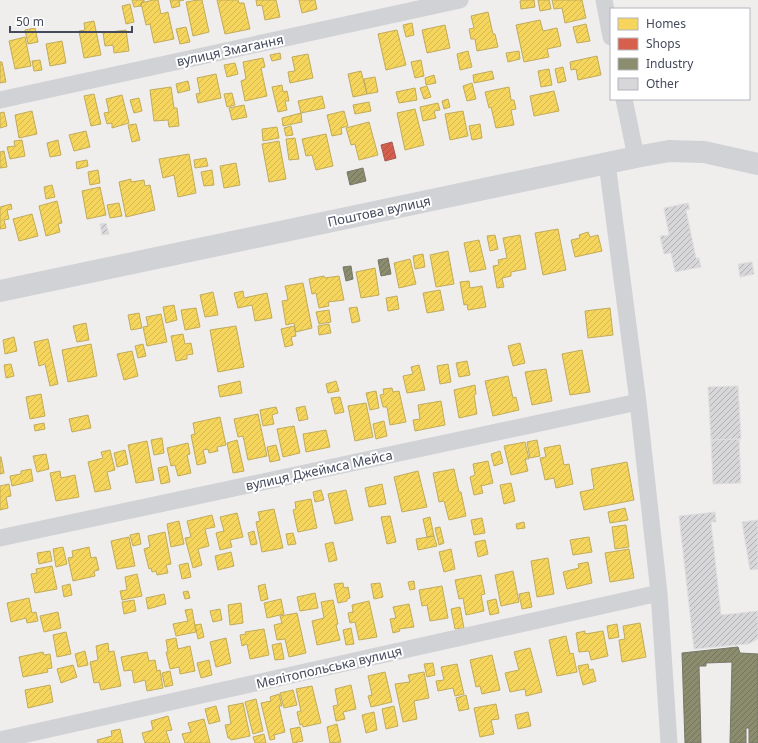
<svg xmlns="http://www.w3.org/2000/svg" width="758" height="743" font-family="'Noto Sans',sans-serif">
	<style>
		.homes { fill: url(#homes-hatch); stroke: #c1ab5c }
		.shops { fill: url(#shops-hatch); stroke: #aa5951 }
		.industry { fill: url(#industry-hatch); stroke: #767868 }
		.building { fill: url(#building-hatch); stroke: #e0dfe0 }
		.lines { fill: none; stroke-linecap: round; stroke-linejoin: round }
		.minor { stroke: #d0d2d6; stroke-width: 17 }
		.tertiary { stroke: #d0d2d6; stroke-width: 22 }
		.labels { text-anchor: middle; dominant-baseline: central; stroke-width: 4; stroke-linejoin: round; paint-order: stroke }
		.street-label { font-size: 13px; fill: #44495b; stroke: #fff }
	</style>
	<defs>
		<pattern id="homes-hatch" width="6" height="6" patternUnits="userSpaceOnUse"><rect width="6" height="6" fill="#f6d55c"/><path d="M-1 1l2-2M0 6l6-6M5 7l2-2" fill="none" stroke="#d4b852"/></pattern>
		<pattern id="shops-hatch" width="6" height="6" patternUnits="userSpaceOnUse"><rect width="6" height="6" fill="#d6604d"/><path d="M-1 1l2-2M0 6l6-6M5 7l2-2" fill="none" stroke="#af5143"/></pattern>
		<pattern id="industry-hatch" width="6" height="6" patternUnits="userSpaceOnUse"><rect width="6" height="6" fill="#8c8c6e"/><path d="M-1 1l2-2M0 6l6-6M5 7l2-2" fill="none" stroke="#74745d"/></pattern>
		<pattern id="building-hatch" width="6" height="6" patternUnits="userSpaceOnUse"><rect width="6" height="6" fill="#d7d7d9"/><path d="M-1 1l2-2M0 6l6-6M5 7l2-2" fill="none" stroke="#b0b0b3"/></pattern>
	</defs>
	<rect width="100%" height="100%" fill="#efeeed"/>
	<path class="homes" d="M132 0H144V2L141 3V6L134 7Z
		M153 0H158L161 14 168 12 174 39 154 43 150 24 146 25 141 3Z
		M170 0H184L179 1 180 6 172 8Z
		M198 0H202L209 32 193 36 186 2Z
		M217 0H238L239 3H244L250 29 225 34Z
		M256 0H276L280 17 265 20 262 5 257 6Z
		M299 0H315L317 9 302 13Z
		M524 0H534L535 7 521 9 520 1Z
		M538 0H549L551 9 540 11Z
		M552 0H582L586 18 565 23 562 8 554 9Z
		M130 4 134 22 126 24 122 6Z
		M488 12 493 34H495L498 47 477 51 475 39H471L469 29 474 28 471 16Z
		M540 20 543 31 557 28 561 46 547 49 549 57 524 62 516 25Z
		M94 21 101 55 84 58 79 31 85 30 84 23Z
		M412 23 414 35 406 37 403 25Z
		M586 24 590 41 577 43 573 27Z
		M445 25 450 48 427 53 422 30Z
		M186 27 190 42 180 44 176 29Z
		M35 28 38 42 28 44 25 30Z
		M126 30 129 51 114 53 113 45 105 46 103 33Z
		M397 30 406 65 386 70 378 34Z
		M25 37 31 66 15 69 9 41Z
		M62 41 66 63 50 66 46 44Z
		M468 51 472 67 460 70 457 54Z
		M519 51 520 59 508 62 506 53Z
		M280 53 281 59 272 61 270 55Z
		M308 54 313 78 290 83 288 72 295 71 292 57Z
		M597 56 601 75 578 80 576 69 571 70 570 62Z
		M263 58 265 67 261 68 267 96 245 101 241 81 246 79 243 62Z
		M40 60 42 70 34 71 32 61Z
		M421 60 424 76 415 78 411 62Z
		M0 62H2L6 82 0 83Z
		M235 63 238 74 227 77 224 65Z
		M563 67 566 81 558 83 555 69Z
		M549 69 552 85 541 87 538 71Z
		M361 71 367 94 353 97 348 74Z
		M492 71 494 79 474 83 473 75Z
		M216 74 221 98 198 103 196 94 200 93 197 78Z
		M434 75 436 83 426 85 425 78Z
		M375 77 378 92 367 94 364 79Z
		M188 81 190 90 178 93 176 84Z
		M472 83 476 99 467 101 463 86Z
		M282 85 283 92 287 91 289 101H285L287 110 278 112 272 87Z
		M427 86 431 97 424 99 420 88Z
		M171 87 174 108H177L179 126 169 127 168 120 154 121 150 90Z
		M509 87 511 100H514L516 109 511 110 514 125 496 128 491 107 489 108 485 92Z
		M415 88 417 100 399 103 396 92Z
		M554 91 559 111 534 116 530 96Z
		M232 93 235 105 227 107 224 94Z
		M94 94 101 124 91 126 84 96Z
		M122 95 129 123 112 128V123L107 124 104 113 109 112 106 99Z
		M322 96 325 108 301 113 298 101Z
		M139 98 142 111 134 113 130 100Z
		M448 99 450 107 444 109 442 101Z
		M369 102 371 111 355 114 353 105Z
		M438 103 440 110 434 111 436 118 423 121 420 107Z
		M244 105 247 117 232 120 229 108Z
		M415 109 424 145 405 150 397 113Z
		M32 111 37 134 19 138 15 115Z
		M344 111 348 126 341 128 342 134 332 136 327 115Z
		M463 111 468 136 450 140 445 114Z
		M4 112 7 126 0 128V113Z
		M301 113 302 122 283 126 282 118Z
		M369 122 378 155 359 160 355 144 351 145 346 128Z
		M136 124 140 140 132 142 128 125Z
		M480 124 482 138 472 140 469 126Z
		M291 126 293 135 286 136 284 128Z
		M277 127 279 138 263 141 262 129Z
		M86 131 90 147 74 151 69 135Z
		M326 134 333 166 316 170 312 155 306 156 302 139Z
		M295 138 299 159 289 160 286 139Z
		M22 140 25 156 10 159 7 147 15 146 14 141Z
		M58 140 61 155 50 157 47 143Z
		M279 141 286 179 269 182 262 144Z
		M4 151 7 167 0 168V152Z
		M189 154 196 193 178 197 174 175 163 178 159 159Z
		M206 158 208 166 195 168 194 160Z
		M87 160 88 166 77 169 76 162Z
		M236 163 240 185 224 188 220 166Z
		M98 170 100 183 90 185 88 172Z
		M212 170 214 185 204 186 201 172Z
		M131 179V182L144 180 145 186 150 185 155 210 126 217 119 182Z
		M52 185 55 197 46 199 44 187Z
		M100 187 106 215 87 219 82 191Z
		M57 201 62 223 58 224 60 232 46 236 39 206Z
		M119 203 122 216 110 218 107 205Z
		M11 204 12 209 7 210 9 219 4 220 6 228 0 229V207Z
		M32 214 38 236 19 241 13 219Z
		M558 229 566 270 543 275 535 233Z
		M588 232 590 237 598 235 602 251 575 257 571 240 580 238 579 235Z
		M495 235 498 249 490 251 487 236Z
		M520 235 526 269 511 272V276L502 278 504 287 497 288 493 266 499 265 498 260 507 258 503 238Z
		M479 240 486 269 470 272 464 243Z
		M448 251 454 284 436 287 430 255Z
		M423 254 425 267 415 269 413 256Z
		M410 259 416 284 399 288 394 263Z
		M375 268 379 295 361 298 356 272Z
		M324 276 325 278 339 276 344 300 328 302 329 306 319 308 316 293 312 294 309 279Z
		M469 281 470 288 482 286 486 307 468 310 467 304 464 305 460 282Z
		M303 283 312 328 296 332 294 323 286 325 282 301 288 300 285 286Z
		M440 290 444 310 427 313 423 293Z
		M243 291 244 298 267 293 272 318 255 321 252 305 238 308 234 293Z
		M213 292 218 315 205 317 200 295Z
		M397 296 399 309 388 311 386 298Z
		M174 305 177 320 166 323 163 307Z
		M357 307 360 321 352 323 349 308Z
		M196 308 200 327 185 330 181 310Z
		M610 308 613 335 588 338 585 311Z
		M329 310 331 322 319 324 316 312Z
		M139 313 142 328 131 330 128 315Z
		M161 314 167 342 147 346 143 327 148 326 146 317Z
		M86 323 89 340 77 342 73 326Z
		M329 324 331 333 319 335 318 326Z
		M236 326 244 367 218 372 210 330Z
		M294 326 296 336 291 337 293 345 285 347 281 329Z
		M183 334 185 344 191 343 193 354 187 355V359L176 361 171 336Z
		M14 337 17 351 5 354 3 340Z
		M48 339 58 384 50 386 45 364 39 366 34 342Z
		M520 343 525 363 513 366 508 346Z
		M91 344 97 376 68 382 62 350Z
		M143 344 146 356 138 358 135 346Z
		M582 350 590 392 570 395 562 354Z
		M132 351 138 376 124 380 117 354Z
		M467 361 470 375 459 377 456 363Z
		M11 364 14 376 6 378 4 365Z
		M448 364 451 382 440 384 437 366Z
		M419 365 425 390 407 393 403 376 413 374 411 367Z
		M546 369 552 401 532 405 525 372Z
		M508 376 513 398 516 397 519 410 493 416 485 381Z
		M240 381 242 393 220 397 218 386Z
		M336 381 339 391 328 393 326 384Z
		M475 385 476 394 474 395 477 414 459 418 454 390Z
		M392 388 393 392 399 391 406 422 390 425 387 407H383L380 395 384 394 383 389Z
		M376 391 379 408 370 410 366 393Z
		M41 394 45 416 30 419 26 397Z
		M340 397 344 412 335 414 331 398Z
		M441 401 445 425 415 431 413 420 420 419 418 405Z
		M366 403 373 437 355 441 348 406Z
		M305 406 308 419 299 421 296 408Z
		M276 407 278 413 272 415 274 424 263 426 260 410Z
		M258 414 267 456 248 460 243 436 238 437 234 419Z
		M88 415 91 428 72 432 69 419Z
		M220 417 226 445 217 447 218 451 209 453 208 449 203 450 206 463 197 465 191 435 195 434 193 423Z
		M384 421 387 436 376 439 373 424Z
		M44 423 45 429 35 431 34 425Z
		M294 426 300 453 283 457 277 429Z
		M326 430 330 447 306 452 303 434Z
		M162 438 164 453 154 455 151 440Z
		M237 440 244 471 233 473 227 443Z
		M537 440 540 456 530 458 527 442Z
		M147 441 154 480 136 483 128 445Z
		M525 442 529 459H525L528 471 511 475 504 446Z
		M188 443 190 454 187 455 191 473 178 476 175 465 171 466 167 448Z
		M276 445 280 460 270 462 267 447Z
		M560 445 564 465 569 464 573 484 556 488 554 478 545 480 540 458 546 457 544 448Z
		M110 450 115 470 107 472 111 489 95 492 88 462 103 458 101 452Z
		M125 450 128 464 117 467 114 453Z
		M500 451 503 463 494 466 491 454Z
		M46 454 49 469 37 472 33 456Z
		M0 457H1L4 473 0 474Z
		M488 461 493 483 481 486 483 493 474 495 470 477 475 475 473 464Z
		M627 462 634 500 584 510 580 492 594 489 591 469Z
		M167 466 170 482 161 484 158 468Z
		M31 469 33 481 12 486 10 476 21 474V471Z
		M454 469 459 492H461L466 516 449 520 444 501 439 502 433 473Z
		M60 471 61 478 75 475 79 497 56 501 50 473Z
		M418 471 427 507 402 512 394 477Z
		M511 483 515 501 504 504 500 485Z
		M9 484 11 496 6 497 8 508 0 510V486Z
		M382 484 386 504 369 507 365 488Z
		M321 490 324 500 315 502 313 492Z
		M346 490 353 520 335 524 328 494Z
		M311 499 317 528 298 532 293 510 296 509 295 502Z
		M625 508 628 520 610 523 608 512Z
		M274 509 283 548 262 552 256 522 260 521 258 512Z
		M237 513 243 537 230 540 232 547 220 550 216 533 224 531 220 517Z
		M212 515 215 527 205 529 209 546 198 549 202 565 193 568 185 538 191 537 187 521Z
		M390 516 396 542 387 544 381 517Z
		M430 517 434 536 427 537 423 519Z
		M482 518 485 533 474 535 471 520Z
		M179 521 184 544 171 547 167 524Z
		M524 522 525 528 517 529 516 524Z
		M626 525 629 547 615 549 612 527Z
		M440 527 444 543 439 545 435 528Z
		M254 531 257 544 251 545 248 533Z
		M165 532 171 564 166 565 168 573 157 575 156 571 152 572 151 568 149 569 144 549 150 547 148 536Z
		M139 533 141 544 133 546 130 535Z
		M293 533 296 544 288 545 286 534Z
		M434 536 437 546 418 550 416 539Z
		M129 537 135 566 117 569 111 541Z
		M589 537 592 552 573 555 570 540Z
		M485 540 488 554 478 557 475 542Z
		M333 542 337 560 329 562 325 544Z
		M63 547 67 564 56 567 53 549Z
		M89 547 91 558 96 557 99 570 94 571 95 576 73 581 68 558 73 557 72 551Z
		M451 549 455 569 444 572 439 552Z
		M629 549 634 578 610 582 605 553Z
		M50 551 52 561 39 564 37 553Z
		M231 552 234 566 218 570 215 556Z
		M548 558 554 594 537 597 531 561Z
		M588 562 592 583 567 589 563 572 579 568 578 564Z
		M188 563 191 577 182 579 179 565Z
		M52 566 57 589 35 593 31 574 37 573 36 569Z
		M513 571 519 602 501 606 495 575Z
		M137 574 142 596 122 600 120 591 127 590 125 577Z
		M481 575 485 594 481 595 484 611 466 615 463 598 459 599 455 580Z
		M414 581 415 589 410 590 408 582Z
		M343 583 344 588 348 587 350 598 347 599V601L338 603 334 584Z
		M380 583 383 597 374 599 371 584Z
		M70 584 72 595 64 597 62 586Z
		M265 584 268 599 261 601 258 586Z
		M442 586 448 618 430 621 427 605 422 606 419 590Z
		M188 591 190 598 185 599 183 592Z
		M529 592 532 607 522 609 519 594Z
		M315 593 318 608 300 611 297 597Z
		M164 594 166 604 148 609 146 598Z
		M29 598 32 613 36 612 38 621 27 623 26 618 11 622 7 603Z
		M281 599 284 614 267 618 264 603Z
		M496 599 499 613 490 615 487 601Z
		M134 600 136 611 124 614 122 602Z
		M333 600 338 624 336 625 340 640 317 645 312 621 324 618 321 602Z
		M369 601 377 637 359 640 355 622 350 623 348 613 353 612 352 605Z
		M241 603 243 623 230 625 228 605Z
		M409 604 414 627 399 629 400 631 393 633 390 619 396 618 393 607Z
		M460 607 464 628 455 629 451 609Z
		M192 609 196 632 176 636 173 624 188 621 185 610Z
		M220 609 222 620 213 622 210 611Z
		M58 612 61 628 44 632 40 616Z
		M297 613 306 653 289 657 285 639 277 640 274 625 282 623 280 616Z
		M640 623 646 657 622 662 619 640 625 639 623 626Z
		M201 624 204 637 198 639 195 625Z
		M617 624 619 637 609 639 607 626Z
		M351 628 354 644 346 645 343 630Z
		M264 629 269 655 250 659 247 644 242 646 240 635 246 634 245 632Z
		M585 631V634L603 631 608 656 591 660 589 651 579 652 576 633Z
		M66 632 71 654 57 657 53 635Z
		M566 636 570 654 573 653 577 672 557 676 549 640Z
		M176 638 178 649 190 646 195 671 180 674 179 667 170 669 166 652H168L166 640Z
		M226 638 231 663 216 667 210 642Z
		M108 643 109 652 114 651 121 686 101 690 99 682 94 683 90 662 98 660 96 646Z
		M281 643 284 659 275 660 272 645Z
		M530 648 542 692 526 696 525 689 510 692 505 673 519 670 514 652Z
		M85 651 88 665 78 667 75 654Z
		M43 652 44 655 50 654 52 668 47 669 48 672 23 677 19 657Z
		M147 652 149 661 155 660 157 671 160 670 163 688 147 691 145 680 134 683 132 670 124 671 121 657Z
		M492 655 500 690 482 694 480 686 476 687 470 660Z
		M209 660 212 675 201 678 197 663Z
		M433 663 435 675 427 677 424 664Z
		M457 664 464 694 455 696 453 688 438 691 436 681 444 680 441 667Z
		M588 664 589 670 593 669 596 681 583 685 578 666Z
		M73 665 77 677 61 683 57 669Z
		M170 671 173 685 165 687 162 673Z
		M385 672 392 702 371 707 368 696 372 695 368 676Z
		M424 672 429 698 414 701 417 719 403 722 395 684 410 682 408 675Z
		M50 685 53 702 28 708 25 690Z
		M351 685 356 709 343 712 345 719 336 721 333 706 338 705 335 689Z
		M312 686 321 723 303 727 302 724 300 725 297 712 301 711 296 689Z
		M293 690 297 705 284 708 280 693Z
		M279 694 282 706H279L285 732 274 735 275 739 270 740 261 703 271 701 270 697Z
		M466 695 469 709 459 711 456 698Z
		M256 699 263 731 253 734 245 702Z
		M243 703 250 736 231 740 230 738H228L225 725 231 724 228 706Z
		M496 704 499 719 491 720 494 734 480 737 474 708Z
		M216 706 220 721 209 724 205 709Z
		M394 706 398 726 386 729 382 709Z
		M374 712 377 730 366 733 362 715Z
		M528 712 531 726 518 729 515 715Z
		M168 716 172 730 166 731 170 743H145L142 733 153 730 151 721Z
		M204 719 210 743H185L182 734 191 732 188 723Z
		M337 724 341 742 330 743 327 727Z
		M300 727 303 741 293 743 290 729Z
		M120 729 123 743H98L97 740 112 736 111 731Z
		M264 734 266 743H255L253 737Z"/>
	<path class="shops" d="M392 142 396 158 385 161 381 145Z"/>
	<path class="industry" d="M363 168 366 181 350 185 347 172Z
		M388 258 391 274 381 276 378 260Z
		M351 266 353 279 346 281 343 267Z
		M738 647 740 653 758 654V743H749V728H746V743H730L732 662 706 663V666H699L701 743H685L682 653Z"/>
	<path class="building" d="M688 203 690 209 686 210 696 258H699L701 267 675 272 671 253 664 254 660 236 669 235 664 208Z
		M106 223 109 234 102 235 100 224Z
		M752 262 754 274 740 277 738 264Z
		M738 386 741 439 711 440 708 387Z
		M739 439 741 483 713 484 711 440Z
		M715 512 716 522H711L721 615 758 611V639L748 644 694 649 679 516Z
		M758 520V569L750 570 742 522Z"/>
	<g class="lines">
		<path class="minor" d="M604 0 611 37
			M624 99 636 157
			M0 100 460 0
			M607 163 638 402 659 593 669 743
			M0 538 638 402
			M0 740 659 593"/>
		<path class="tertiary" d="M0 291 636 157 669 151 704 152 758 164"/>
	</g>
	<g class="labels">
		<g class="street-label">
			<text transform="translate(230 50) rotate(-12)">вулиця Змагання</text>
			<text transform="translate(379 211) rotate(-12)">Поштова вулиця</text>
			<text transform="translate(319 470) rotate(-12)">вулиця Джеймса Мейса</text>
			<text transform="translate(329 667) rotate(-13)">Мелітопольська вулиця</text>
		</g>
	</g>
	<rect x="610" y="8" width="140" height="92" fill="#ffffff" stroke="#b4b6bd"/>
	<rect x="618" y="18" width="20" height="12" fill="#f6d55c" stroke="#b4b6bd"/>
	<text x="646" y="28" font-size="12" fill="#44495b">Homes</text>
	<rect x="618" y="38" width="20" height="12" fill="#d6604d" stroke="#b4b6bd"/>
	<text x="646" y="48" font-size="12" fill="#44495b">Shops</text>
	<rect x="618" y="58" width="20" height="12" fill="#8c8c6e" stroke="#b4b6bd"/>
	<text x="646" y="68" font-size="12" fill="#44495b">Industry</text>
	<rect x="618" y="78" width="20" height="12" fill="#d7d7d9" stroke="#b4b6bd"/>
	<text x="646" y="88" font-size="12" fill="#44495b">Other</text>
	<path d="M10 26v6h122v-6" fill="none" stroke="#44495b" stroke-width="2"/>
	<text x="16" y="26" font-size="12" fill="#44495b" stroke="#ffffff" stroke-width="3" paint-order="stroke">50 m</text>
</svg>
